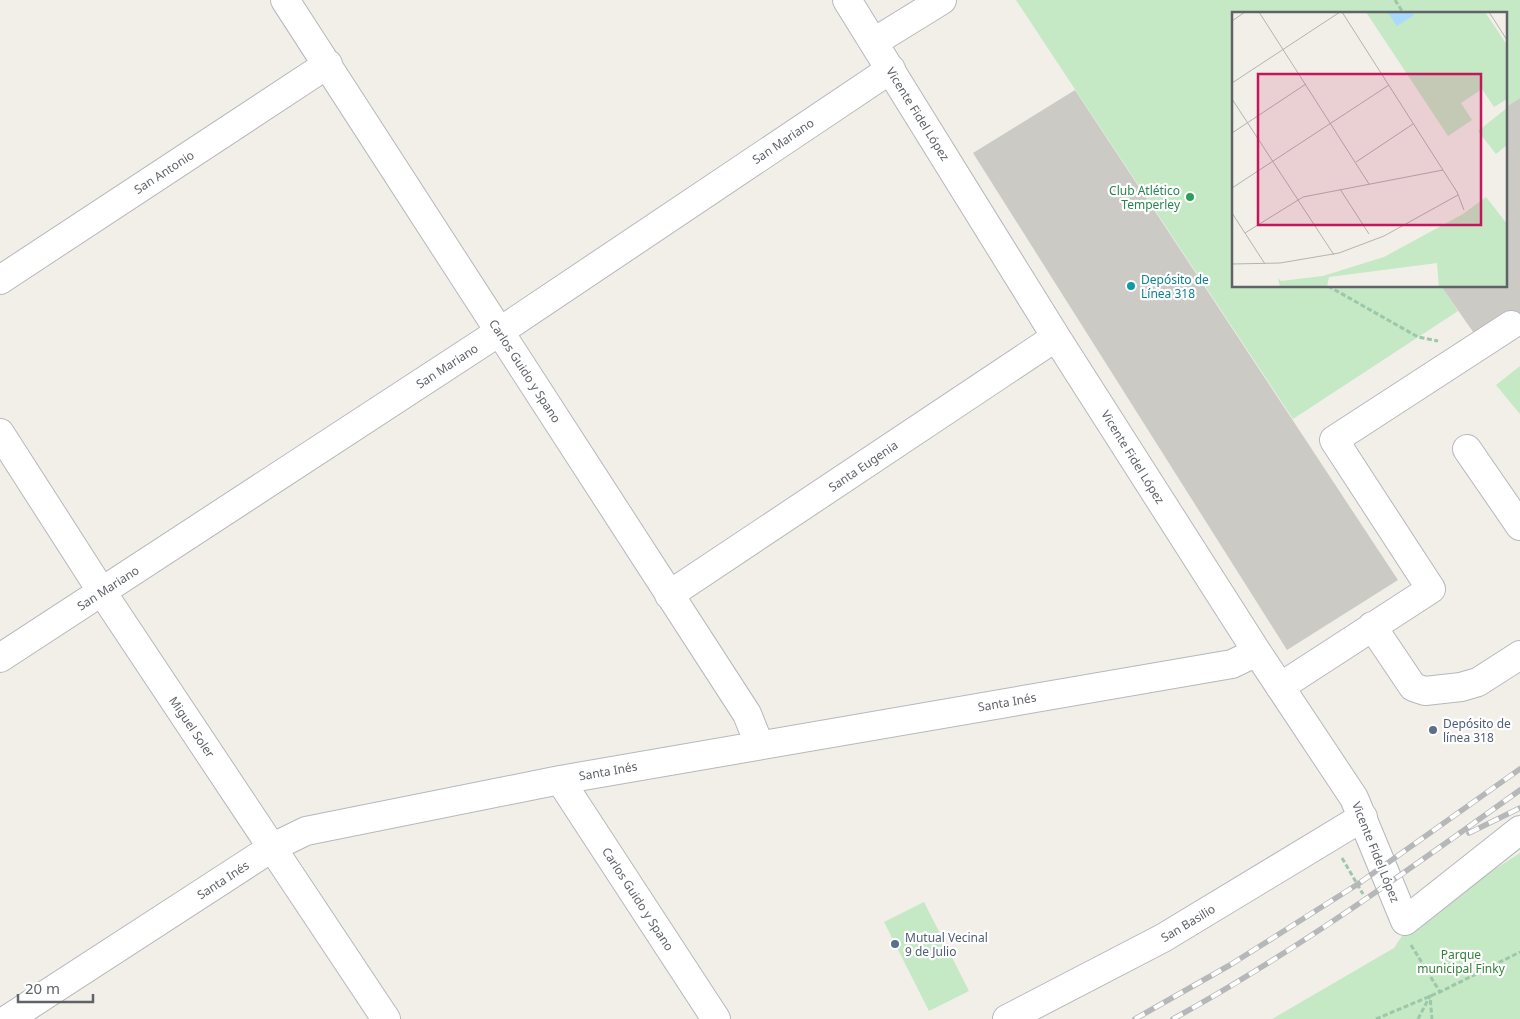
<svg xmlns="http://www.w3.org/2000/svg" width="1520" height="1019" font-family="'Noto Sans',sans-serif">
	<style>
		.green { fill: #c5e8c5 }
		.building { fill: #cccac5 }
		.lines { fill: none; stroke-linecap: round; stroke-linejoin: round }
		.minor-casing { stroke: #b5b8bc; stroke-width: 30 }
		.path { stroke: #9cc7a9; stroke-width: 3; stroke-dasharray: 5 2.5; stroke-linecap: butt }
		.minor { stroke: #fff; stroke-width: 28 }
		.rail-casing { stroke: #b6b7b8; stroke-width: 5.5 }
		.rail { stroke: #fff; stroke-width: 4; stroke-dasharray: 11; stroke-linecap: butt }
		.leisure-dot { fill: #2e9e5b; stroke: #fff; stroke-width: 2 }
		.culture-dot { fill: #0f9aa8; stroke: #fff; stroke-width: 2 }
		.service-dot { fill: #5c6f8a; stroke: #fff; stroke-width: 2 }
		.labels { text-anchor: middle; dominant-baseline: central; stroke-width: 4.5; stroke-linejoin: round; paint-order: stroke }
		.street-label { font-size: 12px; fill: #5f6368; stroke: #fff }
		.leisure-label { font-size: 12px; fill: #27864d; stroke: #fff; text-anchor: end }
		.culture-label { font-size: 12px; fill: #0d838f; stroke: #fff; text-anchor: start }
		.service-label { font-size: 12px; fill: #4e5e75; stroke: #fff; text-anchor: start }
		.park-label { font-size: 12px; fill: #348238; stroke: #fff }
		.inset-road { fill: none; stroke: #b3b3b1; stroke-width: 1 }
		.view { fill: #c2185b; fill-opacity: 0.15; stroke: #c2185b; stroke-width: 2.5 }
		.inset-edge { fill: none; stroke: #5f6368; stroke-width: 2.5 }
	</style>
	<rect width="100%" height="100%" fill="#f1efe8"/>
	<path class="green" d="M1016 0H1520V98L1506 107V14H1234V286H1441L1458 311 1293 419Z
		M1520 366V414L1496 385Z
		M1520 853V1019H1272L1394 948 1410 924Z
		M924 902 969 991 929 1011 884 922Z"/>
	<path class="building" d="M1075 90 1398 580 1287 650 973 153Z
		M1520 98V338L1509 321 1478 339 1441 286H1506V107Z"/>
	<g class="lines">
		<defs>
			<path id="minor" d="M285 0 747 714 759 744
				M847 0 1056 337 1257 652 1354 798 1405 921 1520 830
				M874 42 942 0
				M0 280 328 64
				M0 433 102 592 386 1019
				M1467 449 1520 526
				M669 595 1056 337
				M1372 626 1413 687 1425 691 1461 687 1478 682 1520 655
				M0 658 499 332 891 69
				M1280 687 1431 589 1334 440 1511 325
				M560 780 716 1019
				M8 1019 273 847 306 831 560 780 1232 664 1257 652
				M1007 1019 1163 938 1363 817"/>
		</defs>
		<use href="#minor" class="minor-casing"/>
		<path class="path" d="M1395 0 1404 14
			M1328 286 1418 337 1438 341
			M1342 858 1363 894
			M1411 945 1440 992
			M1376 1019 1440 992 1520 952
			M1418 1019 1430 996 1432 1019"/>
		<use href="#minor" class="minor"/>
		<defs>
			<path id="rail" d="M1469 833 1520 808
				M1135 1019 1230 965 1358 884 1520 769
				M1173 1019C1295 952 1407 871 1520 790"/>
		</defs>
		<use href="#rail" class="rail-casing"/>
		<use href="#rail" class="rail"/>
	</g>
	<circle class="leisure-dot" cx="1190" cy="197" r="5"/>
	<circle class="culture-dot" cx="1131" cy="286" r="5"/>
	<g class="service-dot">
		<circle cx="1433" cy="730" r="5"/>
		<circle cx="895" cy="944" r="5"/>
	</g>
	<g class="labels">
		<g class="street-label">
			<text transform="translate(918 114) rotate(58)">Vicente Fidel López</text>
			<text transform="translate(783 141) rotate(-34)">San Mariano</text>
			<text transform="translate(164 172) rotate(-33)">San Antonio</text>
			<text transform="translate(447 366) rotate(-33)">San Mariano</text>
			<text transform="translate(525 371) rotate(57)">Carlos Guido y Spano</text>
			<text transform="translate(1133 457) rotate(58)">Vicente Fidel López</text>
			<text transform="translate(863 466) rotate(-34)">Santa Eugenia</text>
			<text transform="translate(108 588) rotate(-33)">San Mariano</text>
			<text transform="translate(1007 702) rotate(-10)">Santa Inés</text>
			<text transform="translate(192 727) rotate(56)">Miguel Soler</text>
			<text transform="translate(608 771) rotate(-10)">Santa Inés</text>
			<text transform="translate(1376 852) rotate(68)">Vicente Fidel López</text>
			<text transform="translate(223 880) rotate(-33)">Santa Inés</text>
			<text transform="translate(638 899) rotate(57)">Carlos Guido y Spano</text>
			<text transform="translate(1188 923) rotate(-31)">San Basilio</text>
		</g>
		<g class="leisure-label">
			<text x="1180" y="190">Club Atlético<tspan x="1180" dy="14">Temperley</tspan></text>
		</g>
		<g class="culture-label">
			<text x="1141" y="279">Depósito de<tspan x="1141" dy="14">Línea 318</tspan></text>
		</g>
		<g class="service-label">
			<text x="1443" y="723">Depósito de<tspan x="1443" dy="14">línea 318</tspan></text>
			<text x="905" y="937">Mutual Vecinal<tspan x="905" dy="14">9 de Julio</tspan></text>
		</g>
		<g class="park-label">
			<text x="1461" y="954">Parque<tspan x="1461" dy="14">municipal Finky</tspan></text>
		</g>
	</g>
	<g transform="translate(1232 12)">
		<rect width="275" height="275" fill="#f1efe8"/>
		<path d="M134 0H253L275 33V87L262 95 250 77 229 91 240 108 216 124ZM275 96V133L264 142 246 119ZM254 185 275 212V275H207L205 251 97 265 95 275H48L46 266 49 269 91 264 152 245 231 202Z" fill="#c5e8c5"/>
		<path d="M180 0 182 3 165 14 156 1Z" fill="#aadaff"/>
		<path class="inset-road" d="M27 0 137 172M110 0 225 180 232 198M257 0 275 28M0 9 13 0M0 71 108 0M0 87 102 243M0 121 74 72M124 150 181 112M0 176 157 73M108 177 137 222M0 201 33 252M13 221 71 185 211 158M0 252 48 251 107 241 152 224 226 183"/>
		<path class="view" d="M26 62H249V213H26Z"/>
		<rect width="275" height="275" class="inset-edge"/>
	</g>
	<path d="M18 994v8h75v-8" fill="none" stroke="#5f6368" stroke-width="2.5"/>
	<text x="25" y="994" font-size="15" fill="#5f6368" stroke="#ffffff" stroke-width="4" paint-order="stroke">20 m</text>
</svg>
